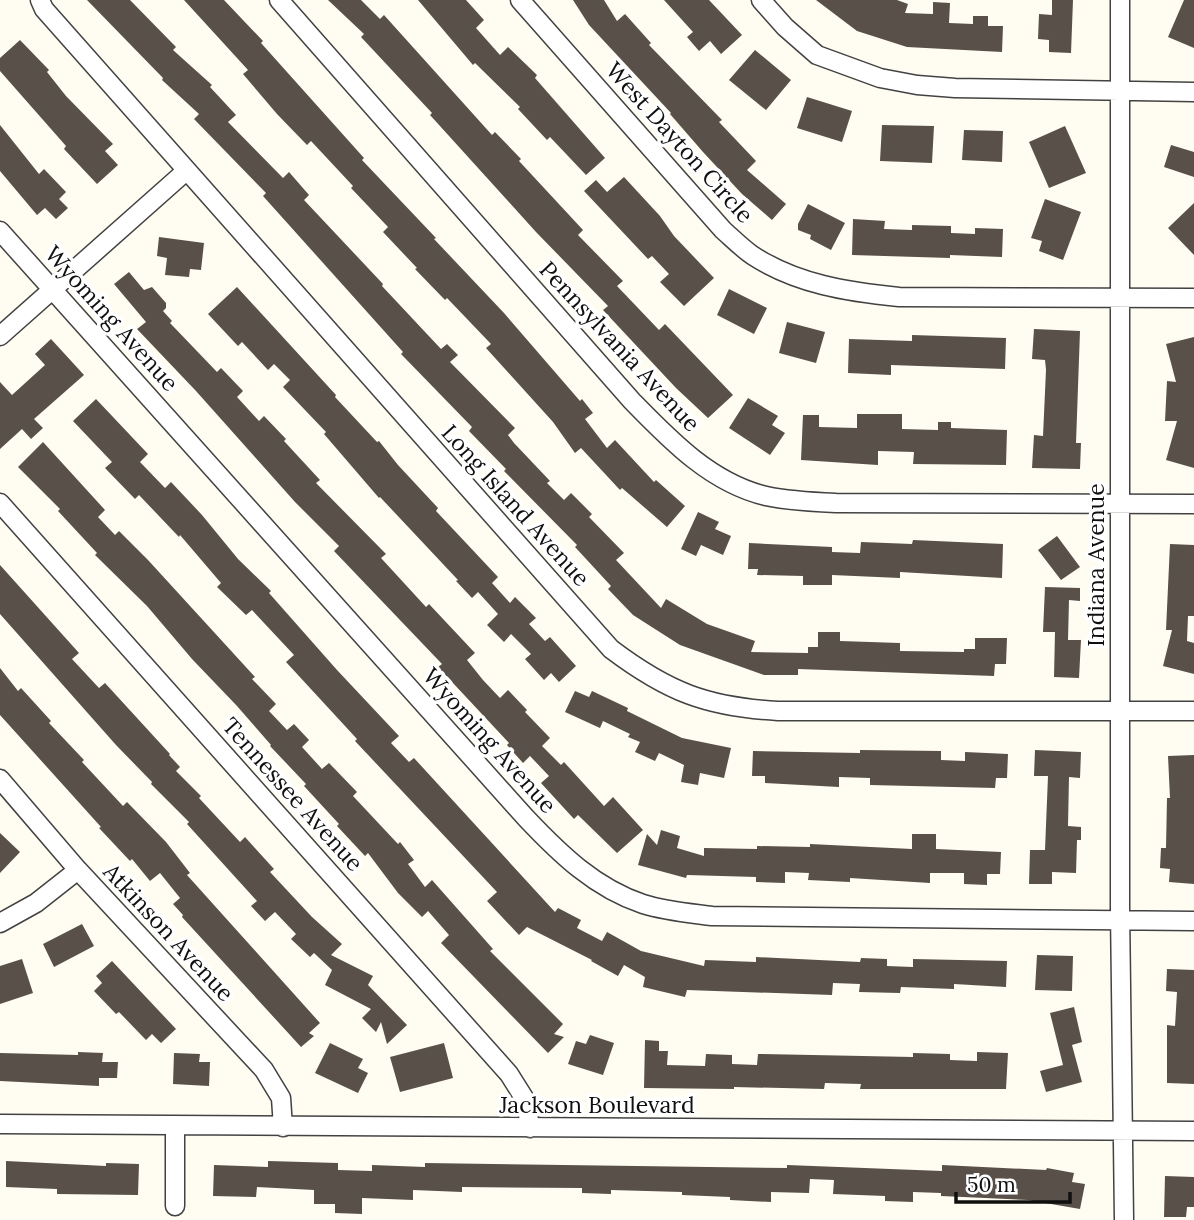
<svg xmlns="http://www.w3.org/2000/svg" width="1194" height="1220" font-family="Lora,serif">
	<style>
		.building { fill: #59504a }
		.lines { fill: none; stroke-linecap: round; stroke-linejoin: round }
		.street-casing { stroke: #424242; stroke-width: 21 }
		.street { stroke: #fff; stroke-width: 18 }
		.labels { text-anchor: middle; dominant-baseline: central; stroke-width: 7; stroke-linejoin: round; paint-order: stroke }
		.street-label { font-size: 23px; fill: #0f0f0f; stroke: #fff }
	</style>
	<rect width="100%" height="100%" fill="#fffcf2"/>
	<path class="building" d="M87 0H130L176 47 173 50 212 85 210 87 236 115 228 122 283 178 289 172 309 195 304 200 383 284 382 286 441 349 447 344 458 355 450 362 515 428 508 435 514 443 550 481 547 483 564 500 571 493 592 514 589 517 624 553 616 560 661 608 666 599 707 624 755 641 751 652 808 653V647H818V632H840V641L900 643V651L964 652V649H975V638H1007L1006 664H995L994 676 798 669V675H764L680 645 633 615 608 589 611 586 575 547 577 545 504 471 506 469 469 431 472 427 401 354 403 352 263 196 266 193 194 119 199 114 162 80 163 78Z
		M184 0H224L263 41 261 43 364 158 362 160 436 238 434 239 504 313 580 401 582 399 593 413 585 419 607 448 615 440 654 482 656 480 685 506 667 527 622 488 620 490 581 448 575 453 553 422 486 348 491 344 447 298 445 300 415 269 417 268 383 232 388 227 351 188 353 186 311 141 307 145 277 114 243 74 248 70Z
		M328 0H361L380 19 384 15 492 135 495 132 521 159 519 161 583 230 578 235 623 281 617 286 659 330 665 324 733 395 708 418 676 388 603 310 608 306 536 232 430 115 432 113 361 37 364 34Z
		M418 0H466L484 20 476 28 500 55 508 47 537 75 535 78 605 158 586 175 550 137 547 140 518 109 520 107 475 63 473 65Z
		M573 0H604L617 21 625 14 651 43 649 45 722 120 719 122 756 161 747 170 786 204 772 220 742 194 703 152 670 114 671 113 589 25Z
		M664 0H709L742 35 721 54 710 41 699 51 687 37 693 32Z
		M816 0H897L908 4 905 13 933 14V2L950 3 949 23 973 24V16H988V26H1003L1002 52 907 47 857 31Z
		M1052 0H1073L1071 53 1049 52V40L1038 39 1039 14 1052 15Z
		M1184 0H1194V48L1168 37Z
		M20 40 49 70 47 72 66 96 113 144 105 151 118 165 97 184 64 149 66 146 0 71V58Z
		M755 50 791 80 766 110 729 80Z
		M807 97 852 111 842 142 797 128Z
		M0 125 39 174 44 169 66 192 59 199 68 208 56 219 45 208 37 215 0 171Z
		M882 125 934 126 932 163 880 161Z
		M1065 126 1086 173 1049 188 1029 142Z
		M964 130 1003 131 1002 162 962 160Z
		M1171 145 1194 152V177L1164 167Z
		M624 177 660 216 674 236 714 278 684 306 660 282 669 274 652 256 648 259 584 191 596 180 607 192Z
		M1045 199 1081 212 1063 260 1039 251 1042 241 1031 238Z
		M1194 203V255L1168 228Z
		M808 204 845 223 831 250 810 239 811 235 798 230V224Z
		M853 219 885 221 884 229 912 230V225L951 226V233L975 234V228L1003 229 1002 257 950 255V258L852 255Z
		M159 237 204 243 201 270 190 269 189 277 165 275 167 258 157 256Z
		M129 272 144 290 152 287 166 303V308L163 311 172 321 170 323 217 372 221 368 243 391 237 397 259 421 264 416 286 439 284 441 320 480 316 483 386 554 381 558 426 607 429 604 475 653 467 660 483 680 500 698 508 690 527 710 525 712 550 738 542 746 561 765 564 762 604 806 613 797 643 830 617 853 578 815 574 819 541 783 549 776 530 756 523 763 507 745 509 743 438 667 442 664 334 551 339 546 295 502 196 391 137 329 146 322 114 284Z
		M237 287 336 395 335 397 377 442 379 441 398 465 438 508 436 511 498 577 492 583 510 603 515 597 536 618 529 624 545 641 550 637 576 666 559 682 551 673 544 680 525 659 531 654 511 634 504 642 487 625 498 614 478 592 472 598 456 581 458 580 380 497 379 498 324 434 326 432 283 387 290 380 274 364 268 370 242 342 238 346 208 314Z
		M729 289 767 308 754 334 717 315Z
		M787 322 825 332 816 363 779 353Z
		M1034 329 1080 331 1076 443H1081L1080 469 1032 468 1034 435 1043 436 1046 370 1045 360 1032 359Z
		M912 335 1006 338 1005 369 891 365V375L848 373 849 339 912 341Z
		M1194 337V468L1166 460 1177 421H1165L1167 381 1176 382 1166 344Z
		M51 339 84 375 34 419 43 428 31 439 22 429 0 449V382L12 395 45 365 35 354Z
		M748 398 778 416 772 425 785 433 770 455 729 428Z
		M96 399 148 454 140 462 165 488 171 482 202 515 238 559 271 591 269 593 337 670 399 736 391 743 409 762 414 758 555 912 558 908 581 920 577 928 602 941 607 932 641 951 704 966 705 960 756 962V957L860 962 861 958 887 959V966L913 967V959L1007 961 1006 987 954 984V989L901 987 900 993 859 992 860 984 833 983 832 995 687 990 685 997 643 987 645 977 624 965 618 976 591 961 592 960 527 927 519 935 487 901 497 892 355 741 357 739 286 662 294 655 252 610 246 615 217 587 221 583 180 535 179 537 139 495 135 499 105 468 112 462 73 421Z
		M857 414H902V429L938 430V422H951V428L1007 430 1006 465 913 464 914 452 878 451V465L801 460 803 415H819V427L857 428Z
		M43 442 105 510 98 517 115 535 119 531 148 560 255 677 252 679 276 704 269 711 287 730 294 724 309 740 302 747 322 769 329 763 357 792 353 796 398 844 400 842 414 860 408 864 425 887 432 880 493 949 490 951 563 1024 554 1034 564 1037 548 1053 441 943 449 935 428 911 422 917 398 893 368 853 365 856 337 826 339 824 304 786 306 784 270 746 271 745 237 706 192 659 147 606 95 555 97 553 58 511 60 509 18 467Z
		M698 512 719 522 715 529 731 536 723 555 701 545 696 556 681 549Z
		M1057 536 1080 567 1061 580 1038 550Z
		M913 540 1003 544 1002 578 900 572V578L832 575V585H803V576L757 575 758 569H748L749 543 832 547V552L860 553 861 542 912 544Z
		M1170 544 1194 545V616H1188L1187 641 1194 643V674L1163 666 1172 630H1166Z
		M0 565 79 653 72 659 99 688 105 683 170 754 169 755 180 767 176 771 201 796 199 798 240 842 245 837 274 869 270 872 312 917 342 944 331 955 373 976 368 985 407 1025 387 1044 381 1022 376 1032 362 1018 371 1009 325 985 332 970 314 953 310 957 291 939 296 934 275 912 265 921 251 906 257 901 187 824 189 822 151 784 152 782 116 745 0 614Z
		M1045 587 1080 588V601L1069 600 1068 640H1081L1079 678 1054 677 1055 632H1043Z
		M0 668 18 691 21 688 51 721 49 723 84 760 82 762 123 806 127 802 166 842 190 873 187 875 320 1023 309 1033 314 1036 301 1047 182 917 183 915 173 904 180 898 160 873 150 881 132 859 130 861 99 828 101 827 0 715Z
		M575 691 589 697 592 691 628 708 627 711 682 738 731 748 724 778 700 773 698 785 681 782 684 765 659 753 655 761 635 752 640 742 628 737 630 734 603 721 600 728 565 712Z
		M860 750 941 751V760L965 761V752L1008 754 1007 778H996L995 788 870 785V778L839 777V787L765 783V776H752L753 751 860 753Z
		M1035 750 1081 752 1080 778 1069 777 1068 826 1081 827V840H1077L1076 873 1052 872V884H1029L1030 850H1045L1048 776H1034Z
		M1194 755V884L1169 882 1170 869 1160 868 1161 848H1166L1167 798H1170L1168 756Z
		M661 830 680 836 677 848 704 856V848L757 849V846L810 847V844L912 849V834H936V849L1001 852 1000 874H987V885L964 884V873H930V883L850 878V882L808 880 809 873 785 872V883L756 882V877L687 875 686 878 638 865 647 834 657 845Z
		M0 833 20 852 0 873Z
		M82 924 94 946 54 967 43 944Z
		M1037 955 1073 956 1072 991 1035 990Z
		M22 959 33 993 0 1004V966Z
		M112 961 176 1029 161 1043 152 1034 146 1040 119 1012 116 1014 94 991 102 983 96 976Z
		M1167 969 1194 970V1084L1167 1083V1025L1175 1026 1177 992 1166 991Z
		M1074 1007 1082 1042 1072 1045 1082 1082 1046 1092 1040 1071 1063 1065 1050 1013Z
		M590 1035 614 1043 603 1075 568 1064 576 1041 586 1044Z
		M645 1040 659 1041V1051H668L667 1065 705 1066 706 1054 732 1055V1064L757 1065 758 1054 913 1057V1053L950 1054V1060L977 1061V1052L1008 1053 1006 1089H860L861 1084 825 1083 824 1089 734 1087V1089L644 1088Z
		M330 1043 363 1059 358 1068 368 1073 358 1093 315 1073Z
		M444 1043 453 1078 400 1092 390 1057Z
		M78 1052 103 1053 102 1062H118L117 1078H99V1086L0 1081V1053L78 1055Z
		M174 1053 200 1054 199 1062H210L209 1086 173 1084Z
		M6 1161 106 1166V1163L139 1164 138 1195 57 1194V1189L6 1187Z
		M268 1161 338 1163V1170L372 1171V1165L425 1167V1163L787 1168V1165L942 1171V1165L1046 1170 1047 1168 1074 1173 1072 1182 1085 1184 1080 1209 1028 1200 941 1196V1193L913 1192V1202L885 1201V1196L833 1194 834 1180 810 1179 809 1193 771 1192V1202L730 1200V1197L682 1195V1192L611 1190V1194L582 1193V1188L462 1187V1192L413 1190V1200L362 1198V1214L335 1213V1204H314V1190L257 1187 256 1197 213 1196 214 1165 268 1167Z
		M1165 1176 1194 1177V1207H1187L1186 1217H1164Z"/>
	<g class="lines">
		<defs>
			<path id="street" d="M40 0 44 9 611 649C668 692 707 707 778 711H1194
				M279 0 632 401C670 440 711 483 766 496 789 501 812 502 836 503L1194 504
				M520 0 723 230C732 238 742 248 752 255 796 284 848 292 899 297L1194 298
				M761 0 785 27 817 55 880 78 917 85 955 88 1194 92
				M1120 0V910L1124 1220
				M0 231 526 818C560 854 595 888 643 904 665 911 689 913 712 916L1194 921
				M0 336 186 171
				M0 503 509 1074 526 1101 530 1128
				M0 779 78 870 264 1070 281 1098 283 1127
				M0 923 36 903 78 870
				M0 1124 1194 1131
				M175 1206V1126"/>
		</defs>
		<use href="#street" class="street-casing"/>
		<use href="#street" class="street"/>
	</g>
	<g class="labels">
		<g class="street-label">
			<text transform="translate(680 142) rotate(48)">West Dayton Circle</text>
			<text transform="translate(112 318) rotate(48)">Wyoming Avenue</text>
			<text transform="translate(620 346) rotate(47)">Pennsylvania Avenue</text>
			<text transform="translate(516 505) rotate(48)">Long Island Avenue</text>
			<text transform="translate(1095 565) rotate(-90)">Indiana Avenue</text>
			<text transform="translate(490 740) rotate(48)">Wyoming Avenue</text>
			<text transform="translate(293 794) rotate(48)">Tennessee Avenue</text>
			<text transform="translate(169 932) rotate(47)">Atkinson Avenue</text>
			<text x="597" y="1104">Jackson Boulevard</text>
		</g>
	</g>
	<path d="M956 1192v10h114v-10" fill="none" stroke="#0f0f0f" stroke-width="3.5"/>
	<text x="967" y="1192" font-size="21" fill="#0f0f0f" stroke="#ffffff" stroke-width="5" paint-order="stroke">50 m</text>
</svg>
